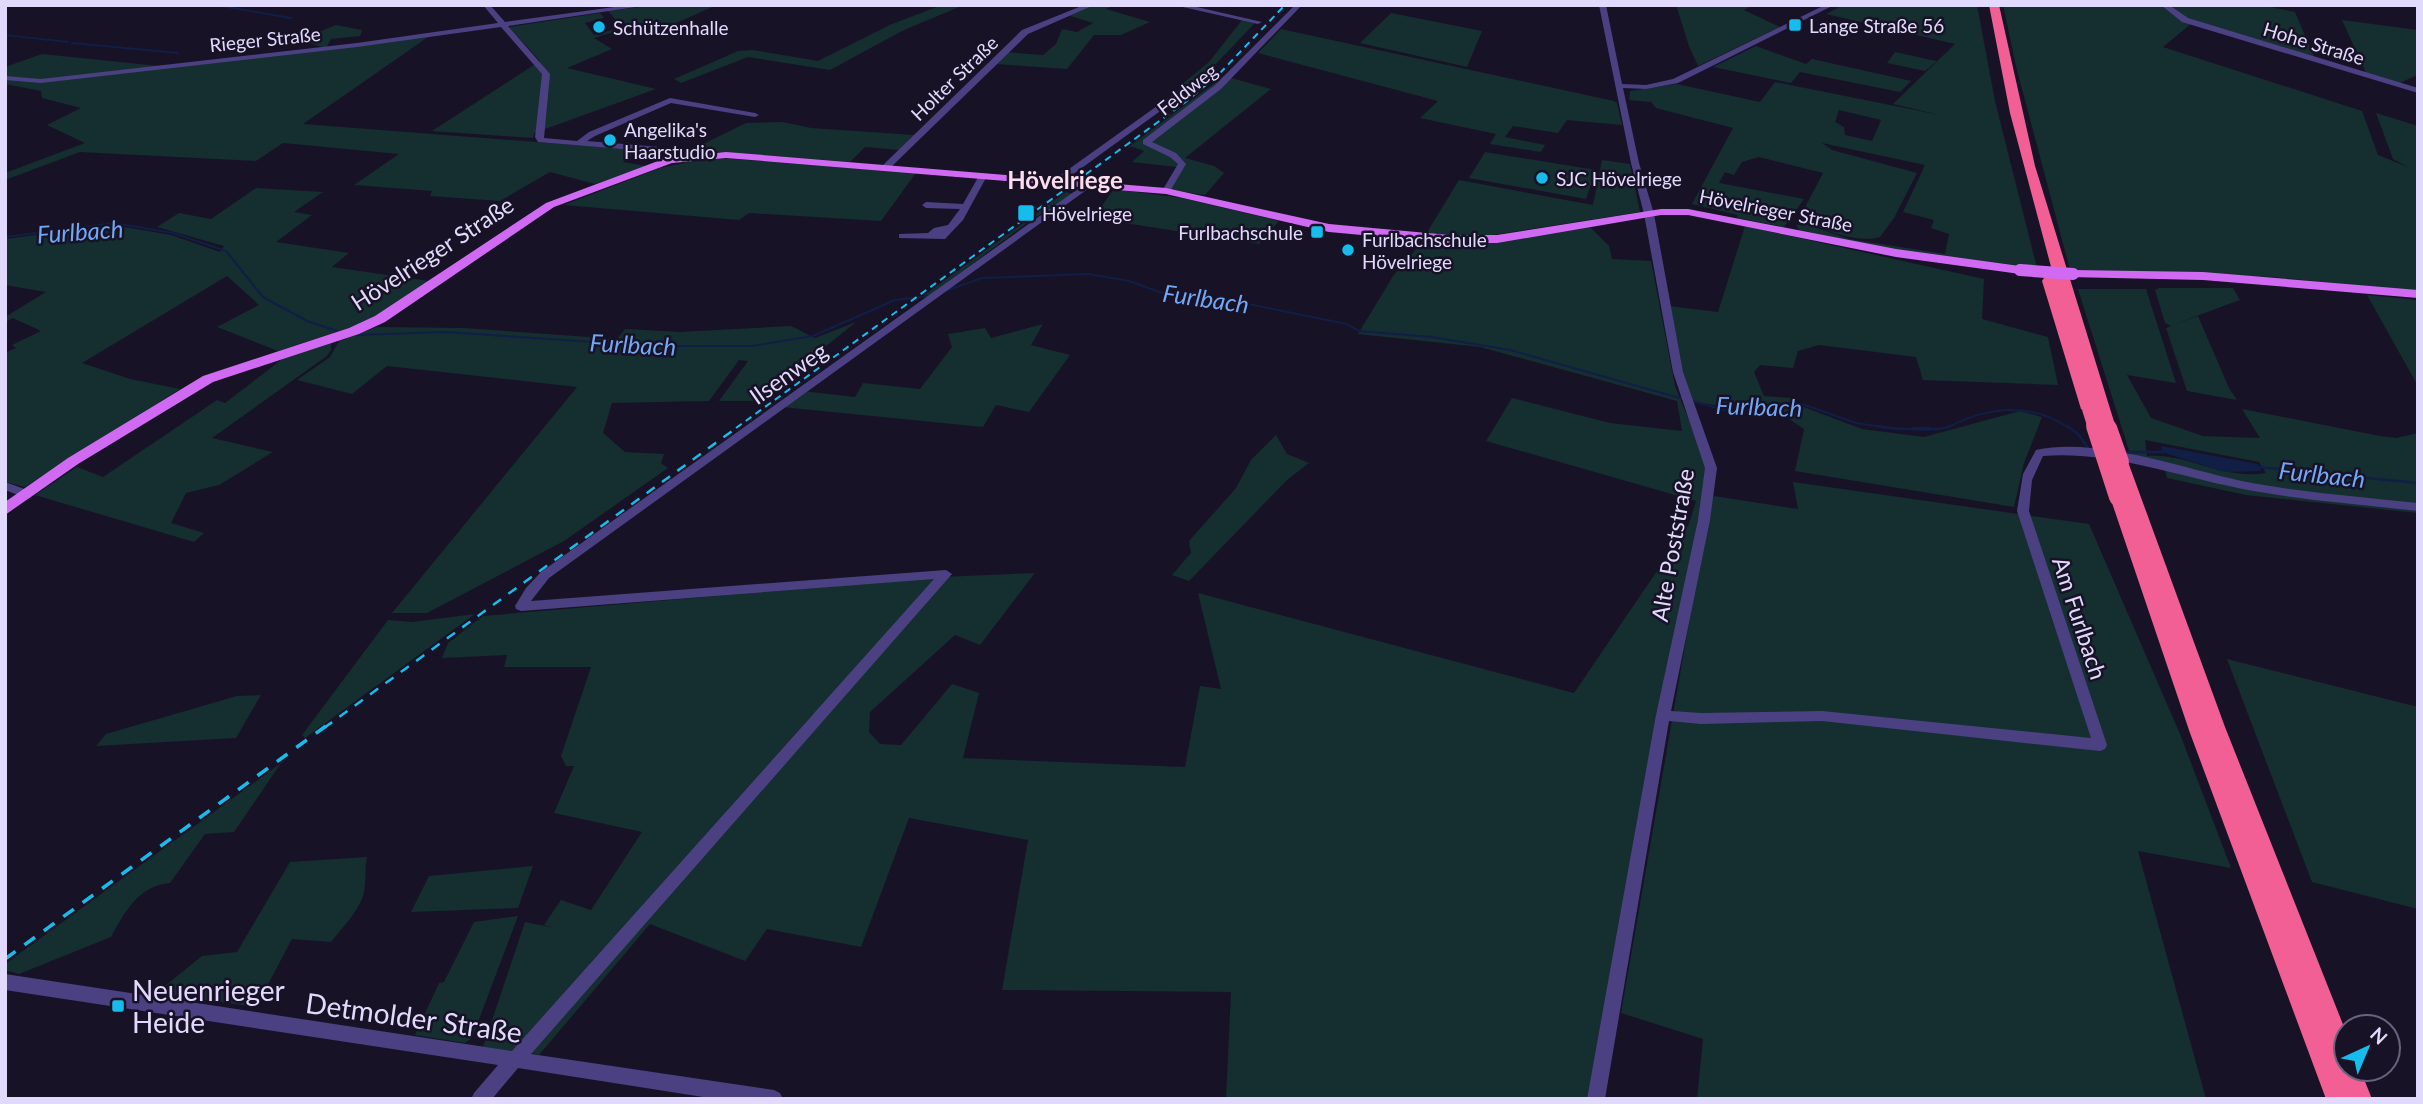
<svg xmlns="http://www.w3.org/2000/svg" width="2423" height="1104" font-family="Lato,sans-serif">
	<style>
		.green { fill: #152e30; fill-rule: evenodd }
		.water { fill: #111e46 }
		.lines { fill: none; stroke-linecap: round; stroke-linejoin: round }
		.stream-far1 { stroke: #111e46; stroke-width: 2 }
		.stream { stroke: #111e46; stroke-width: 2.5 }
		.minor { fill: #4b4182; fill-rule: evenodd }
		.major { fill: #d16af3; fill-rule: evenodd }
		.highway { fill: #f25f94; fill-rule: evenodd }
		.rail-far2 { stroke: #16bdec; stroke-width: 2; stroke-dasharray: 7 5; stroke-linecap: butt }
		.rail-far1 { stroke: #16bdec; stroke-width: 2.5; stroke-dasharray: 10 9; stroke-linecap: butt }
		.rail { stroke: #16bdec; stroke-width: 3.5; stroke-dasharray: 13 11; stroke-linecap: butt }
		.major-bridge { stroke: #d16af3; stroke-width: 12 }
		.highway-bridge-far1 { stroke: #f25f94; stroke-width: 14 }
		.highway-bridge { stroke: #f25f94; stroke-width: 18 }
		.poi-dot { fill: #16bdec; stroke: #181227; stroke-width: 2.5 }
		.labels { text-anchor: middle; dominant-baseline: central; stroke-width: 5; stroke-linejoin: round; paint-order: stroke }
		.far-poi-label { font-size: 19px; fill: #e2dafc; stroke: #181227; text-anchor: start }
		.far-street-label { font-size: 19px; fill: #e2dafc; stroke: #181227 }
		.street-label { font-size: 23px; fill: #e2dafc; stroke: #181227 }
		.far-district-label { font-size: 24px; font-weight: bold; fill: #fcdced; stroke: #181227 }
		.water-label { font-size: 24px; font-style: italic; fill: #71a7f4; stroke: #181227 }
		.near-poi-label { font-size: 28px; fill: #e2dafc; stroke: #181227; text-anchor: start }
		.near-street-label { font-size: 28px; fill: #e2dafc; stroke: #181227 }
	</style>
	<rect width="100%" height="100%" fill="#181227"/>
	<path class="green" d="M655 5H717L649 35 634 26 594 38 612 49 567 68 656 89 534 133 533 138 432 131 540 61 509 27 600 13 604 18 585 23 594 35 622 27 608 11Z
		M942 5H964L904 30 830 70 748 57 681 83 674 79 738 51 753 50 818 61 892 24Z
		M1094 5H1115L1106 9 1150 22 1121 35H1094L1067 69 995 64 1004 52 1043 55 1056 44 1062 29 1077 32 1093 23 1067 15Z
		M1676 5H1753L1744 10 1780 27 1698 66 1689 46Z
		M1844 5H1977L1995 101 2037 268 1897 250 1799 230 1796 225 1805 224 1849 239 1945 254 1949 234 1931 228 1934 220 1903 212 1925 165 1822 143 1832 150 1917 173 1894 218 1880 237C1859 244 1816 230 1801 215L1823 173 1759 157 1742 162 1734 175 1725 172 1719 183 1804 199 1784 227 1737 218 1738 215 1692 204 1733 128 1656 108 1651 102 1629 100 1630 91 1677 84 1760 102 1775 82 1940 115 1893 104 1955 44 1826 14ZM1839 110 1881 120 1872 141 1845 135 1844 127 1835 122Z
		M2003 5H2260L2295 12 2315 59 2192 23 2163 47 2362 111 2378 155 2408 167 2393 159 2376 113 2418 126V292L2273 277 2070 270 2016 66Z
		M1391 13 1482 31 1467 67 1360 43Z
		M1242 20 1255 23 1211 69 1187 87 1181 85 1209 62Z
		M2342 20 2418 30V75L2397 84 2367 75Z
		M336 25 362 30 360 36 331 39 326 48 299 40Z
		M1281 29 1614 101 1617 103 1622 125 1567 120 1558 133 1513 126 1505 137 1545 145 1541 152 1490 144 1496 134 1420 118 1438 101 1258 53Z
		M428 37 303 124 639 150 623 162 646 166 595 184 550 172 500 201 430 196 432 191 354 185 399 154 283 143 256 161 80 152 5 180V173L85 143 47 125 81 108 42 98 41 91 5 84V67L42 54 159 66Z
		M1756 46 1806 64 1812 59 1911 81 1900 92 1800 72 1791 83 1713 67Z
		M1895 52 1936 61V62L1925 71 1887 63Z
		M1224 76 1271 89 1185 158 1214 166 1224 173 1205 195 1165 189 1177 167 1132 162 1144 151 1130 146Z
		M783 122 811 128 914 135 900 150 865 147 850 162 691 150 746 123Z
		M1485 152 1596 170 1586 199 1469 178Z
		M709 158 733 159 916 173 881 221 749 213 739 220 564 205 660 168Z
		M1602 160 1630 164 1640 212 1485 236 1426 234 1459 180 1593 205Z
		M256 188 323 192 294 212 312 215 276 242 349 253 332 267 429 281 390 309 357 325 278 351 217 327 259 305 227 276 82 363 130 379 180 389 25 487 5 482V353L16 348 12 345 41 331 13 318 5 322V317L46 292 5 285V239L113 225 171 235 220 252 224 246 157 227 179 213 211 219Z
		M1114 189 1182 198 1279 221 1259 244 1093 218Z
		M1066 192 1073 194 1027 223 930 295 923 296Z
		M1745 226 1984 279 1982 319 2048 337 2058 385 1923 380 1916 357 1819 345 1798 351 1793 368 1760 365 1754 372 1764 396 1791 398 1792 402C1757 406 1726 409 1691 401L1685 384 1669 306 1718 312Z
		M1590 227 1609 246 1612 259 1651 261 1675 386 1708 467 1704 506 1587 1099H1226L1231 992 1002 990 1028 840 909 818 861 947 767 929 745 961 650 924 539 1055 531 1053 823 716 813 714 513 1052 483 1047 525 922 555 928 544 925 561 900 591 910 642 832 554 813 574 766H566L561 756 591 667H504L507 655 442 658 448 643 483 616 941 577 1035 573 980 645 955 635 870 712 869 732 880 744 901 745 952 684 979 693 963 758 1185 767 1200 686 1221 689 1198 593 1574 693 1689 524 1696 501 1486 441 1512 398 1610 423 1682 431 1677 401 1480 347 1358 334 1393 276 1423 241 1487 243Z
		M2159 288H2233L2240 300 2172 325 2198 316 2229 388 2237 400 2187 391 2166 328 2171 326 2165 323 2155 290Z
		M2078 289H2146L2176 383 2127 375 2151 418 2203 436 2260 438 2242 409 2380 436 2396 438 2418 433V513L2246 495 2167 478 2163 463 2131 457ZM2145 440 2259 462 2266 473C2221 480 2188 453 2147 456Z
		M2367 295 2418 300V386Z
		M856 322 758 401H719L748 361 739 360 709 401 612 403 603 433 625 452 664 454 661 463 668 468 564 541 427 613H392L577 387 387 366 352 394 297 380 330 357 339 341 377 327 463 328 617 339 625 329 680 332 791 326 815 338Z
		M1043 324 1031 345 1070 355 1029 412 996 405 983 427 782 407 803 391 855 397 863 383 920 389 952 347 948 334 985 328 991 338Z
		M331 342V350L327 356 212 438 273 452 219 485 186 493 171 523 204 533 194 542 35 495 77 467 103 477 217 400 225 403 285 357Z
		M1801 406 1862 429 1924 437 2020 411 2042 417 2024 463 2014 507 1795 471 1804 429 1773 408Z
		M1276 435 1287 454 1309 463 1287 480 1189 581 1172 575 1191 553 1189 541 1236 488 1251 460Z
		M1793 482 2089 524 2180 734 2231 868 2138 851 2206 1099H1697L1703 1039 1621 1013 1709 508 1714 496 1798 509Z
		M475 614 305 738 302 735 388 620 412 622Z
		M2227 659 2418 707V909L2312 882Z
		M261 695 236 738 96 746 106 734 237 696Z
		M281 763 234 832 205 834 170 883C139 885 124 913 111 937L19 974 5 970V964Z
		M367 857C364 870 367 882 363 896 358 912 341 929 331 942L292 939 256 1007 156 993 202 956 237 952 290 862Z
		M533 866 518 908 411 912 429 876Z
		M518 916 472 1038 465 1043 415 1035 439 983 444 982 474 922Z"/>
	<path class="water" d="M2161 446 2258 464 2261 471 2225 472 2162 452Z"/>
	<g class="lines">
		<path class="stream-far1" d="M216 5 291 18
			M5 35 68 42
			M72 43 178 53
			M5 237 114 223 173 233 226 251 263 297 307 321 340 332
			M945 291 982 278 1088 274 1129 281 1174 297 1248 304 1347 324 1359 331 1432 337 1510 350 1683 399
			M354 335 446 332 653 346H751L813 336 895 300 929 296
			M1693 401 1724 410 1802 404 1856 423 1888 428
			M1912 428H1930
			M1947 428C1987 406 2031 402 2069 428"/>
		<path class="stream" d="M1877 426C1890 429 1941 432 1950 426
			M2067 426 2078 434 2088 448
			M2123 452H2165
			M2257 467 2418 483"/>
		<path class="minor" d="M483 5H490L505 22 629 5H649L508 26 550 74 544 138 577 141 589 132 670 98 755 113 759 115 755 117 671 103 595 136 587 141 672 148 688 155V159H682L670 153 538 142 535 137 542 74 501 27 357 47 41 83 5 80V76L41 79 357 43 498 23Z
			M1084 5H1094L1028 34 888 170H882V166L1022 30Z
			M1174 5H1188L1262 22 1258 24Z
			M1295 5H1302L1221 89 1152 142 1176 153 1186 164 1169 193H1163L1162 191 1178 164 1170 157 1143 144V140L1215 85Z
			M1599 5H1606L1622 84 1646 85 1673 79 1825 5H1834L1678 83 1646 89 1623 88 1639 163 1654 214 1683 372 1717 468 1710 520 1671 711 1701 713 1822 711 2091 738 2017 511 2023 474 2036 450C2100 436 2188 471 2252 483 2307 493 2363 497 2418 503V511C2358 504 2297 500 2238 488 2173 475 2110 451 2043 456L2032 480 2029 511 2107 745 2105 749 2100 751 1822 721 1701 724 1669 721 1605 1099H1587L1656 715 1698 520 1705 468 1673 372 1644 214 1631 163Z
			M2161 5H2169L2188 18 2418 88V93L2182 22Z
			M1185 86 1192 88 1061 183H1055V179Z
			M980 174 987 176 963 220 945 239 899 238V234L928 233 934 228 948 225 960 209 926 208 922 205 926 202 963 204Z
			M1089 181 1093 184 1092 186 549 578 531 601 946 570 952 574 531 1054 774 1090 780 1093 783 1099H716L518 1068 492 1099H471L474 1093 498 1065 5 990V974L512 1051 934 579 521 611 516 609 515 606 526 588 541 572Z
			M5 482 30 491 32 494 26 498 5 490Z"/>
		<path class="major" d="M726 152 1166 188 1329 224 1449 235H1497L1661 209H1688L1896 249 2020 266 2026 270 2020 274 1896 257 1688 215H1661L1497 243H1449L1329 232 1166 194 726 158 672 163 554 207 385 322 359 334 213 382 78 464 5 515V502L68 458 203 376 349 328 375 316 546 203 666 158Z
			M2073 270 2203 272 2418 290V298L2203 280 2069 277V271Z"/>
		<path class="highway" d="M1989 5H1999L2035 166 2116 428 2114 432H2102L2095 412 2089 414 2081 409 2042 281 2044 278H2054L2010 113Z
			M2120 457 2128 462 2225 727 2346 1032V1069H2360L2372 1099H2326L2190 733 2110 497 2112 493H2123L2112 462Z"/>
		<path class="rail-far2" d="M736 428 1187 101 1221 72 1285 5"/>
		<path class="rail-far1" d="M324 728 739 426"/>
		<path class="rail" d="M5 959 326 726"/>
		<path class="major-bridge" d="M2020 270 2073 274"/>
		<path class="highway-bridge-far1" d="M2089 409 2095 428"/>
		<path class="highway-bridge" d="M2095 426 2118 497
			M2108 428 2120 462"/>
	</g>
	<g class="poi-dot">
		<rect x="1788" y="18" width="14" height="14" rx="3.5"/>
		<circle cx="599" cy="27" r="7"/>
		<circle cx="610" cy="140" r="7"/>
		<circle cx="1542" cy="178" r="7"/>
		<rect x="1017" y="204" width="18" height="18" rx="3.5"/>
		<rect x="1310" y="225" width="14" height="14" rx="3.5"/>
		<circle cx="1348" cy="250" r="7"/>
		<rect x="111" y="999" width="14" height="14" rx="3.5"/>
	</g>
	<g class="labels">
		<g class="far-poi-label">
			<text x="1809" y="25">Lange Straße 56</text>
			<text x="613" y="27">Schützenhalle</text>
			<text x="624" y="129">Angelika's<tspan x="624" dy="22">Haarstudio</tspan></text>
			<text x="1556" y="178">SJC Hövelriege</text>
			<text x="1042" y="213">Hövelriege</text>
			<text x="1303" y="232" text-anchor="end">Furlbachschule</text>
			<text x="1362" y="239">Furlbachschule<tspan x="1362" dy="22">Hövelriege</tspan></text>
		</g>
		<g class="far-street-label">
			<text transform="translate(265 39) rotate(-6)">Rieger Straße</text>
			<text transform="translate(2314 43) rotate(17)">Hohe Straße</text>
			<text transform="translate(954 78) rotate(-44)">Holter Straße</text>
			<text transform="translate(1187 89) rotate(-38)">Feldweg</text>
			<text transform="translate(1776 210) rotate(11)">Hövelrieger Straße</text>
		</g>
		<g class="street-label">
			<text transform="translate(432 253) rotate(-33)">Hövelrieger Straße</text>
			<text transform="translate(788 373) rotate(-35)">Ilsenweg</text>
			<text transform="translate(1672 545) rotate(-80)">Alte Poststraße</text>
			<text transform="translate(2080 618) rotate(72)">Am Furlbach</text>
		</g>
		<g class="far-district-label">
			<text x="1065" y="179">Hövelriege</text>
		</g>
		<g class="water-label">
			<text transform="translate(80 231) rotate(-4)">Furlbach</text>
			<text transform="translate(1206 298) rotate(8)">Furlbach</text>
			<text transform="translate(633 344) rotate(3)">Furlbach</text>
			<text transform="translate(1759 406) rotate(2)">Furlbach</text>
			<text transform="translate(2322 474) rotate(6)">Furlbach</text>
		</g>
		<g class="near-poi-label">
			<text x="132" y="990">Neuenrieger<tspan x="132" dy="32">Heide</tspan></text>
		</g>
		<g class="near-street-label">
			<text transform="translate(414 1017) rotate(8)">Detmolder Straße</text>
		</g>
	</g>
	<rect width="2423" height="1104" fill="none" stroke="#e2dafc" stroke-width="14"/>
	<g transform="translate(2367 1048) rotate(44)"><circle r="33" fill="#181227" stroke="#69627c" stroke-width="2"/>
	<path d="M0-5L12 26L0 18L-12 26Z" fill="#16bdec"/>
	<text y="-10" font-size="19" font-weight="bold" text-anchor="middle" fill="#e2dafc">N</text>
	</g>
</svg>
